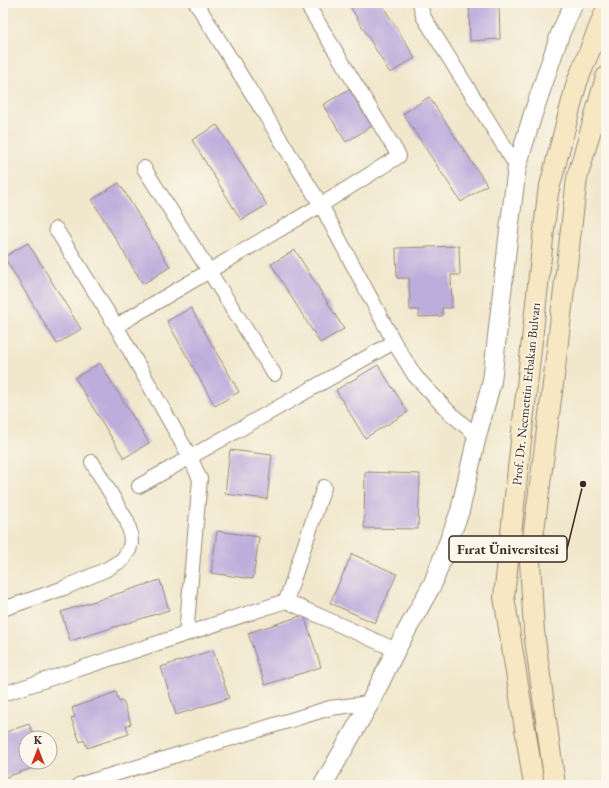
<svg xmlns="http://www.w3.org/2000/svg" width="609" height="788" font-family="'EB Garamond',serif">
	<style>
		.building { fill: #bdaddc }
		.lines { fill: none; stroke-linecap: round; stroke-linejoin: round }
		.minor-casing { stroke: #968875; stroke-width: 16 }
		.tertiary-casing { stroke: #968875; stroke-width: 20 }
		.secondary-casing { stroke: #968875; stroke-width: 22 }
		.minor { stroke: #fff; stroke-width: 14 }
		.tertiary { stroke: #fff; stroke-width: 18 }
		.secondary { stroke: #f7e8c3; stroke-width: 20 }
		.labels { text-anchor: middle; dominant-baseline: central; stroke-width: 3.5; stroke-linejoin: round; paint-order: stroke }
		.street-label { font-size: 13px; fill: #3b2a1e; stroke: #fbf7ec }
		.leader { fill: none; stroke: #3b2a1e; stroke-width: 1.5 }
		.callout-dot { fill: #3b2a1e; stroke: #fbf7ec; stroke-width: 1.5 }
		.callout { fill: #fbf7ec; stroke: #3b2a1e; stroke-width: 1.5 }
		.callout-label { font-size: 14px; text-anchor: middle; font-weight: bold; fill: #3b2a1e }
	</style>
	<rect width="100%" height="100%" fill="#fbf7ec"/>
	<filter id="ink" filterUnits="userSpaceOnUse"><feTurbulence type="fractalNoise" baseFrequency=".025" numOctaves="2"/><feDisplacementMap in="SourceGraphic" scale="8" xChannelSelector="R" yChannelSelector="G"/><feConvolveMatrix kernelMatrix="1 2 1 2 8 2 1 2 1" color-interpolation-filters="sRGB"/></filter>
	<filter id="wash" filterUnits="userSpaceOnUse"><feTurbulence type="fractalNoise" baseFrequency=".012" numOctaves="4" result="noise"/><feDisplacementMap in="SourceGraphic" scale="16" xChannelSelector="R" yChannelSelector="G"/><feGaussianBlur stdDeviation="0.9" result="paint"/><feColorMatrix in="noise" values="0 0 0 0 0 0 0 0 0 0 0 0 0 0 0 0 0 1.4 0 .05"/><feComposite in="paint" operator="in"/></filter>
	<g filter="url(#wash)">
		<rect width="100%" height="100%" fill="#f1e7cc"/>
		<g id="blocks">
			<path class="building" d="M348 3H381L415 58 390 73Z
				M469 3H499L500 39 470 41Z
				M349 89 372 126 346 142 323 105Z
				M429 97 487 185 461 202 403 114Z
				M217 125 267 205 241 220 192 140Z
				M119 183 170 267 143 284 92 200Z
				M28 243 81 329 57 344 4 257Z
				M459 246 460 275H451L452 308H442V316L419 317V310H410L409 278H397L396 248Z
				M295 250 344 329 320 343 271 264Z
				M191 308 239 392 215 406 167 321Z
				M100 363 149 443 124 458 75 378Z
				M378 365 408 412 365 438 336 390Z
				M230 450 272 455 267 499 225 494Z
				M365 472 420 474 418 529 364 528Z
				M217 531 259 537 253 579 211 573Z
				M352 554 397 574 375 623 330 603Z
				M160 580 169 610 70 641 61 612Z
				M304 615 321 667 265 685 248 633Z
				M213 650 229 698 176 715 161 667Z
				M116 692 119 702 123 701 131 724 126 726 129 734 87 748 84 740 80 742 71 718 75 717 72 708Z
				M29 724 33 733 36 732 38 738H26V762H41L42 765 3 778V733Z"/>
		</g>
	</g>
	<g filter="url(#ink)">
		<use href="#blocks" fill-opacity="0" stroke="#968875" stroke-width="1"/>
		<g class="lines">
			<defs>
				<path id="minor" d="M196 3 321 205 394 342 415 376 450 413 477 436
					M420 3 423 16 517 167
					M144 168 274 374
					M56 229 116 326 190 457 200 479 186 634
					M116 326 321 205 399 156 308 6 307 3
					M139 486 394 342
					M286 601 396 650
					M3 609 64 588 107 569 122 560 129 550 131 542 130 532 127 521 92 462
					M3 694 286 601 324 487
					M79 785 330 708 370 703"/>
				<path id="tertiary" d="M323 785 370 703 396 650 433 583 460 511 477 436 492 381 508 239 517 167 532 117 560 34 574 3"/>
				<path id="secondary" d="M534 785 504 597 548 193 577 82 606 10
					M555 785 534 632 530 561 554 376 577 178 606 77"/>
			</defs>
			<use href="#minor" class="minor-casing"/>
			<use href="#tertiary" class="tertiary-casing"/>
			<use href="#secondary" class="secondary-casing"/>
			<use href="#minor" class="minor"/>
			<use href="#tertiary" class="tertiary"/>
			<use href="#secondary" class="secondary"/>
		</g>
	</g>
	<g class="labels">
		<g class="street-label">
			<text transform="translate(526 394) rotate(-84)">Prof. Dr. Necmettin Erbakan Bulvarı</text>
		</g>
	</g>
	<path class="leader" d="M583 484L567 549"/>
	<circle class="callout-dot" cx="583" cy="484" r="4"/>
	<rect class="callout" x="449" y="536" width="118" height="26" rx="4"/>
	<g class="callout-label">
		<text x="508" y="554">Fırat Üniversitesi</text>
	</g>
	<rect width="609" height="788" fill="none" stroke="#fbf7ec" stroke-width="16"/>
	<g transform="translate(38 750)"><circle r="19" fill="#fbf7ec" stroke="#aea59a"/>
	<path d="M0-3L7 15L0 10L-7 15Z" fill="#c8321e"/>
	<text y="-6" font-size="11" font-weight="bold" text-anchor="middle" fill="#3b2a1e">K</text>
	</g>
</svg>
